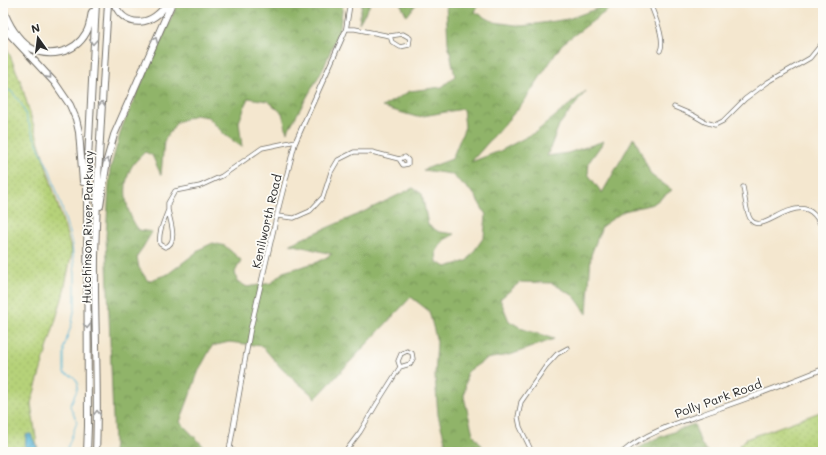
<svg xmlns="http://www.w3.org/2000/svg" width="826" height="455" font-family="Mali,sans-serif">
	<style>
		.grass { fill: url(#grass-dots); stroke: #707e52 }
		.forest { fill: url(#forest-crowns); stroke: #5e704a }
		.water { fill: url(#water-waves); stroke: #427081 }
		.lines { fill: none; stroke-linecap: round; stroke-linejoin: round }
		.stream { stroke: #59b5d7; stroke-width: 1 }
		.minor-casing { stroke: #716d64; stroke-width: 5 }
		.tertiary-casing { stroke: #716d64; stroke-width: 5.5 }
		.motorway-casing { stroke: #716d64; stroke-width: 8 }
		.minor { stroke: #fff; stroke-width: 3.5 }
		.tertiary { stroke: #fff; stroke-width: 4 }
		.motorway { stroke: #fff; stroke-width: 6 }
		.oneway { stroke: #a0a0a0 }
		.labels { text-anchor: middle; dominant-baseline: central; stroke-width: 3.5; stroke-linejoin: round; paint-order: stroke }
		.street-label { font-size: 12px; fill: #2b2b2b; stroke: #fdfcf7 }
	</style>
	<defs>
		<pattern id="grass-dots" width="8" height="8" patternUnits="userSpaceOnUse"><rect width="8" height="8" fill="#b6d279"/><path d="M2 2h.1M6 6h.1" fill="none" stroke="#9db469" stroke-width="1.8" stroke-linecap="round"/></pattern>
		<pattern id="forest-crowns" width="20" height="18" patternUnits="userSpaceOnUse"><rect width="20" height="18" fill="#90b469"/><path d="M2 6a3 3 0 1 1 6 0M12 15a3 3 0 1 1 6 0" fill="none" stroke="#769357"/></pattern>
		<pattern id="water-waves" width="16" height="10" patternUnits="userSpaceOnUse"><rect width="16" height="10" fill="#59b5d7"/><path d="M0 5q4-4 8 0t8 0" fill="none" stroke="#4a93af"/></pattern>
	</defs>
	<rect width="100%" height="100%" fill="#fdfcf7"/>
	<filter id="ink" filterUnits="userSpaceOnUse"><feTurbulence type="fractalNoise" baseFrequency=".025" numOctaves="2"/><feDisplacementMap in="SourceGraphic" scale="8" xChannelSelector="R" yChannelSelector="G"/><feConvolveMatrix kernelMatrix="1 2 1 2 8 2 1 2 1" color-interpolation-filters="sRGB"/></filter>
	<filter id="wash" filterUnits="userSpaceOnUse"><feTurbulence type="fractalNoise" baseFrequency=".012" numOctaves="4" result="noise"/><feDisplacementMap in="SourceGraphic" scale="16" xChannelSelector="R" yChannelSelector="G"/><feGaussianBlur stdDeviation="0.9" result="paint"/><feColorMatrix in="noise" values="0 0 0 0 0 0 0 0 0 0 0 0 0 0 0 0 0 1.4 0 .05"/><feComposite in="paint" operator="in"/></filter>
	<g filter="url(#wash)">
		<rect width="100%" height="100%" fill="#f4e7cf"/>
		<path class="grass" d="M3 47 7 48 20 80 72 252 63 295 31 403 38 452H3Z
			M823 411V452H733L746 439Z"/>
		<path class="forest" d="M178 3H343L340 27 324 67 287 132 282 113 268 101 248 98 239 122 242 147 225 135 208 117 195 115 177 122 164 141 161 175 152 155 145 152C141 156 135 161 132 166 121 185 125 213 139 230L152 232 137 257 139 268 148 281 168 274 202 248 213 243 225 246 241 260 235 272 237 281 247 287 271 283 283 272 318 262 332 254 290 244 359 214 413 188 422 194 428 225 439 232 455 234 444 240 436 252 437 262 446 267 467 261 484 237 486 215 474 194 451 174 423 170 452 159 465 127 463 109 417 117 382 107 410 91 442 87 455 76 448 43 446 3H479L475 12 494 22 523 26 568 19 613 3H617L562 44 523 103 471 162 500 151 536 132 586 91 559 125 547 156 568 153 604 141 589 162 588 174 602 193 634 137 651 175 672 190 653 204 624 211 602 226 591 255 587 314 574 296 552 283 520 282 500 299 509 321 523 329 554 339 513 354 486 359 467 372 464 397 473 434 485 450 489 452H448L438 415 435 376 437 342 429 311 411 297 316 398 282 369 262 346 229 342 212 346 199 370 180 422 209 452H113L114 443 106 237 110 170 122 127Z
			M362 3H371L359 23Z
			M400 3H417L407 16Z
			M694 424 701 444 708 452H632L655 439Z"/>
		<path class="water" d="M29 434H31C33 441 38 446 38 452H25L26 435Z"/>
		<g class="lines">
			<path class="stream" d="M3 87 12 92 22 105 34 137 50 171 62 208 72 244 75 274V306L72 323 64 347V373L74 377 78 383 77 390 70 406 77 422 66 452"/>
		</g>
	</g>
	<g filter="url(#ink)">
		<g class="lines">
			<defs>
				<path id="minor" d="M650 3C654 15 666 39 660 51
					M346 29H355L390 36 403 34 410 38 409 45 400 47 392 42 390 36
					M674 107 693 115 705 122 715 125 723 121 745 99 768 82 810 58 823 42
					M743 187C745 196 746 214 751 220 764 238 805 178 823 231
					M168 210V203L175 191 200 186 222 176 262 148 296 141
					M168 210C170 220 179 244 165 247L160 244C158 232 164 221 168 210Z
					M277 216 294 218 310 211 323 197 331 172 338 160 354 152H372L399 159 405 157 408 160V164L403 165 399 159
					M229 449 237 452
					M345 452 360 432 376 405 400 367 410 364 413 359 412 353 407 351 401 354 398 361 400 367
					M532 452 520 427 518 417 521 402 546 366 557 354 568 348"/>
				<path id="tertiary" d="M229 452 250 331 279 206 295 143 343 36 346 29 350 3
					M623 452C647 431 687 420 717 409 753 397 788 383 823 369"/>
				<path id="motorway" d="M114 3C125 30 154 26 167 3
					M3 9C8 23 17 38 29 47 48 59 75 53 86 33 90 27 90 20 92 12
					M3 27 55 83 70 105 76 119 79 132 83 182
					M100 206 107 160 114 135 172 3
					M87 452 88 426 87 179 96 3
					M96 452C99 387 94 322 95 258 97 173 103 88 108 3"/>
			</defs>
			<use href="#minor" class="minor-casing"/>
			<use href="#tertiary" class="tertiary-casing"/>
			<use href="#motorway" class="motorway-casing"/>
			<use href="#minor" class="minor"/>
			<use href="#tertiary" class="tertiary"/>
			<use href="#motorway" class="motorway"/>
		</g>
		<defs><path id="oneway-chevron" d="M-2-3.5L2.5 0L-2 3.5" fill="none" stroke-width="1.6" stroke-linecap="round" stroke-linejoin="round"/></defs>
		<g class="oneway">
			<use href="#oneway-chevron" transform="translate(155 40) rotate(-66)"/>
			<use href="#oneway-chevron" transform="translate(93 42) rotate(93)"/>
			<use href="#oneway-chevron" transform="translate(49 76) rotate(48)"/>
			<use href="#oneway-chevron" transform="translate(102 104) rotate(-87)"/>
			<use href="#oneway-chevron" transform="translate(107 161) rotate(-79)"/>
			<use href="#oneway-chevron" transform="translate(87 326) rotate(90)"/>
			<use href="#oneway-chevron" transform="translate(97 413) rotate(-90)"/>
		</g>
	</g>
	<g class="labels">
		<g class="street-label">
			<text transform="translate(266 221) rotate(-77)">Kenilworth Road</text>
			<text transform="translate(87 227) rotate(-89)">Hutchinson River Parkway</text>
			<text transform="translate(718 398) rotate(-20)">Polly Park Road</text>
		</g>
	</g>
	<rect width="826" height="455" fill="none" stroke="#fdfcf7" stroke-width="16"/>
	<g transform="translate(38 38) rotate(346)" stroke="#fdfcf7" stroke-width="3" paint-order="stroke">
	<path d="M0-3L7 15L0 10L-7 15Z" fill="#2b2b2b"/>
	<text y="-6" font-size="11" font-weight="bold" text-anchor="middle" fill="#2b2b2b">N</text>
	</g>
</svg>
